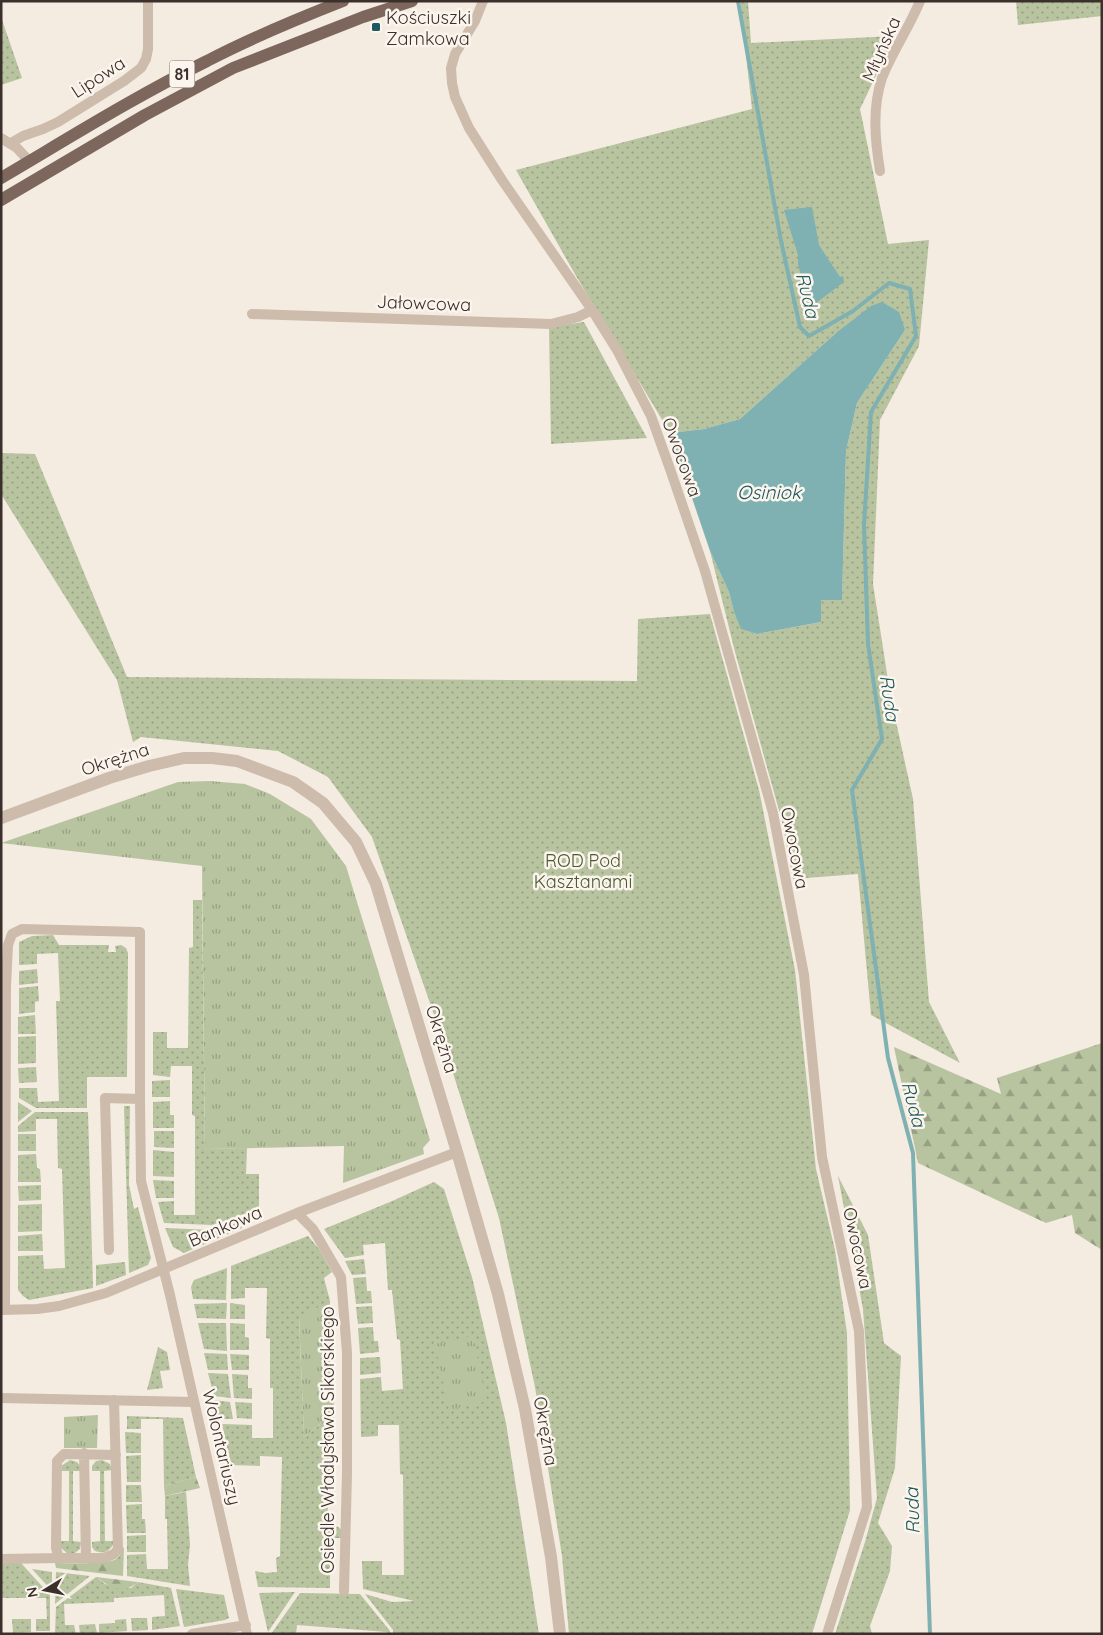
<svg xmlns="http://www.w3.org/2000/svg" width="1103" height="1635" font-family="Quicksand,sans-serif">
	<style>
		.grass { fill: url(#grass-dots) }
		.forest { fill: url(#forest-firs) }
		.park { fill: url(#park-tufts) }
		.water { fill: #7fb0b2 }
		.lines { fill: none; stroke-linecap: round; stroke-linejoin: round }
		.stream { stroke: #7fb0b2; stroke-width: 4 }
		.minor { stroke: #cdbbac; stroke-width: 10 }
		.tertiary { stroke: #cdbbac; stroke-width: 12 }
		.primary { stroke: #7d675c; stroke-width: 12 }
		.poi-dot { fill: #1f5a5e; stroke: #fbf5ee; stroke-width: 2 }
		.labels { text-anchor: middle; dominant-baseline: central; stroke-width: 5; stroke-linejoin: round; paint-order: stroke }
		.shield { fill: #fbf5ee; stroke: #756b66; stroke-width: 1 }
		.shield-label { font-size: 16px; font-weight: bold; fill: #3b302b }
		.poi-label { font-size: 18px; fill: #3b302b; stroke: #fbf5ee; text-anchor: start }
		.street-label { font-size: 18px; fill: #3b302b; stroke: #fbf5ee }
		.park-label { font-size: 18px; fill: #4a5a2e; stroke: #fbf5ee }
		.water-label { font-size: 19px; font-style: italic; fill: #1f5a5e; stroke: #fbf5ee }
	</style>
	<defs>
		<pattern id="grass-dots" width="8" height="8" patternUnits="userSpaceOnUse" patternTransform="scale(1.25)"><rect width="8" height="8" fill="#b8c4a0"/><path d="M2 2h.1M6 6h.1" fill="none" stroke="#97a083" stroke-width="1.8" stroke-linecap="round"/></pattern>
		<pattern id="forest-firs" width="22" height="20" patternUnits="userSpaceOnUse" patternTransform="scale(1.25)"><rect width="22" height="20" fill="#b8c4a0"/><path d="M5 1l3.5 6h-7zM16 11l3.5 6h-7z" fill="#97a083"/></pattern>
		<pattern id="park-tufts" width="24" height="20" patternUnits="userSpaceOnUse" patternTransform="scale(1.25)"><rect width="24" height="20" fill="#b8c4a0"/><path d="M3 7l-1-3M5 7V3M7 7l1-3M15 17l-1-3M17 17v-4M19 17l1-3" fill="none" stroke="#97a083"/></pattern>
	</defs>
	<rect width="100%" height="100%" fill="#f4ebe1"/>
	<path class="grass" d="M740 1H748L751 43 895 36 860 109 888 244 929 240 919 346 880 420 873 584 891 699 913 799 929 1002 960 1063 871 1015 858 874 793 879 782 821 735 652 710 551 729 592 734 612 742 629 757 634 821 622V600L842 599 846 451 857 403 905 330 836 333 740 419 704 429 670 433 576 276 516 170 752 109Z
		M1016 1H1102V16L1018 25Z
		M1 17 22 78 1 85Z
		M584 322 647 438 551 444 549 327Z
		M1 453 35 454 127 677 637 681 638 619 710 614 759 790 795 970 816 1169 835 1250 847 1333 850 1510 812 1634H569L562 1556 535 1387 499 1218 438 1026 372 837 328 777 278 751 141 737 133 742 117 680 1 494Z
		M193 900H202L205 1149 247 1148 246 1174H259V1209L212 1225 164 1223 158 1202 174 1201V1215H195V1116L192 1115V1066H171L170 1077 153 1075V1032H167V1048H188L189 948 193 947Z
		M53 935 59 945H109L108 952H116L115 946 121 945 126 948 128 953 127 1077H87V1108H36L19 1098V1088H37L38 1102 59 1101 56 1001H60L58 953 37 954V964L19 965V942L32 936Z
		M37 969 38 983 19 985V971Z
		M38 986 39 1001 35 1002V1012L19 1014V988Z
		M35 1015 36 1034H18V1017Z
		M36 1036V1063L18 1064V1037Z
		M36 1067 37 1082 19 1083 18 1068Z
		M170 1080V1097H152V1081Z
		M170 1101V1115H174V1128H153V1102Z
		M18 1102 32 1111 18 1122Z
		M124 1106H130L129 1185 134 1209 138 1207 151 1258 148 1265 129 1273Z
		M35 1112H88L93 1288 29 1300 23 1296 18 1290V1256L43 1255 44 1269 65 1268 62 1169 58 1168 57 1119H36V1131L18 1132V1126Z
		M154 1131H174V1148L154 1147Z
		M18 1134H36V1151H18Z
		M153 1150 174 1152V1177L153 1176Z
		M36 1154 37 1168 40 1169 41 1182H18V1155Z
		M838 1176 868 1235 884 1343 901 1356 895 1468 878 1523 892 1546 890 1571 870 1626 872 1634H835L865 1542 877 1498 863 1309Z
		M153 1180 174 1181V1198H156Z
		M434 1182 444 1189 472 1277 506 1423 539 1634H393V1630L365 1594 392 1602 414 1601 363 1589 362 1561H382V1575H404L403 1475 400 1474 399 1425H378V1436L361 1437 360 1379 381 1377 382 1391 403 1389 400 1340 397 1339 392 1290H388L385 1243 363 1245 364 1255 345 1258 324 1229 390 1202Z
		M41 1185V1200L19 1201 18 1186Z
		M42 1204V1231L18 1232V1205Z
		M239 1222 242 1228 184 1253 173 1247 165 1228 212 1230Z
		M42 1234 43 1251H18V1236Z
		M308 1236 319 1249 332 1272 324 1278 330 1301V1311L320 1307 299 1317 304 1437 334 1413V1470L326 1471 328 1515 324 1516 325 1525 338 1527 342 1530 341 1538H330V1588L258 1587 255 1571 265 1573 277 1572 276 1558 280 1556 282 1457 260 1456V1466L231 1465 222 1424 252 1425V1438H273V1388H270V1339L266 1338 267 1288H245V1298L231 1299V1266Z
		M364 1259 366 1274 352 1275 345 1261Z
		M125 1262 126 1275 96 1286V1265Z
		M227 1268 226 1300 193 1299 191 1287 194 1280Z
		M366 1277 367 1291H371L372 1303 356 1304 353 1278Z
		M227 1303 226 1319 197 1318 194 1304Z
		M230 1303 245 1305V1319H230Z
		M372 1306 373 1323 358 1324 356 1307Z
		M198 1323H226L227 1351 204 1349Z
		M230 1323 245 1324V1337L249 1338V1350H230Z
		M373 1327 374 1341H378L379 1352 360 1354 358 1328Z
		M158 1347 167 1352 170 1370 160 1371 163 1388 147 1390Z
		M204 1353 227 1354 228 1370H208Z
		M230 1354 249 1355V1370H232Z
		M380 1357 381 1373 360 1375V1358Z
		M208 1373 228 1374 231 1398 214 1396Z
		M232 1374 248 1375V1388H252V1399L234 1398Z
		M213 1400 230 1402 233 1419H217Z
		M235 1402 252 1403V1419L237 1418Z
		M127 1416 183 1418 196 1477 164 1486 163 1419H141V1429H127Z
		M125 1432 141 1433V1453H126Z
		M141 1455V1482H127L126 1456Z
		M70 1460 77 1462 81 1467V1471H73V1541L81 1542 80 1549 75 1553 68 1554 61 1548 59 1541H69V1471H61V1466Z
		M102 1460 110 1464 112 1470 104 1471 105 1541H113V1545C108 1552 104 1554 95 1551L92 1547V1542L100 1541V1471H92V1466L96 1461Z
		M126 1485H141L142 1502H126Z
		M186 1492 190 1545 188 1565 190 1586 127 1576V1555L146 1554 147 1569H168L167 1519H165V1496Z
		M142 1504V1519H145L146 1533H127L126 1505Z
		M146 1535V1552H127V1536Z
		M1 1563H21L50 1595V1631H36V1619H47L46 1598H1Z
		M32 1569 52 1572V1591Z
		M56 1572 90 1576 55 1604Z
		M96 1577 105 1584 131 1588 138 1582 171 1588 180 1626 152 1630V1617L165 1616 164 1595 114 1598V1602L64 1604 65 1625H74L76 1634H55L56 1607Z
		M176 1589 224 1595 229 1618 225 1620 184 1627Z
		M295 1592 268 1632 259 1593Z
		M300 1593 360 1594 390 1631V1634H387V1632L297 1625 296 1634H271Z
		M131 1618H147L148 1630 132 1631Z
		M12 1619H31V1632L13 1633Z
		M126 1619 127 1631 99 1633V1624L115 1623V1620Z
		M95 1624 97 1633 80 1634 79 1625Z"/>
	<path class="forest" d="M1102 1043V1250L1075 1233 1072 1215 1046 1223 918 1163 894 1047 1001 1094 997 1078Z
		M196 1477 200 1488 165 1496 164 1486Z
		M124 1547 123 1576 56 1568 55 1563C67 1563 110 1565 118 1558 120 1555 122 1550 124 1547Z
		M96 1577 138 1582C123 1595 110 1587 96 1577Z"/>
	<path class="park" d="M210 781 245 784 270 794 311 819 346 866 430 1140 423 1148 424 1154 343 1183 344 1146 205 1149 202 866 1 843 178 782Z
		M320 1307 330 1311 334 1413 304 1437 299 1316Z
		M473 1336 487 1401 449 1410 435 1344Z
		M98 1415 97 1448H64V1417Z"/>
	<path class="water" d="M812 207 819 245 840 277 843 276 844 282 812 306 803 285 798 264V255L784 210Z
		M882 302 899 312 905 330 857 403 846 451 842 600H821V622L757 634 741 629 734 612 729 592 710 551 670 433 704 429 740 419 836 333 871 306Z"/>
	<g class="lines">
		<path class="stream" d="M738 1 781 241 800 327 809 336 853 311 889 283 910 289 916 336 871 412 864 525 868 644 882 739 852 790 888 1058 913 1153 930 1634"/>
		<path class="minor" d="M483 1 475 21 455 54 451 68 452 83 455 97 469 128 502 180 592 310 617 350 651 416 670 469 705 571 773 813 804 975 822 1157 859 1331 867 1507 827 1634
			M1 138 17 148 29 161
			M11 143 23 136 43 129 58 122 124 81 141 68 146 59 148 49V1
			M880 171C875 140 872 108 882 78 892 52 909 28 920 1
			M252 314 551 324 578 317 592 310
			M1 986H6L5 1310
			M6 986 8 945 12 934 22 929 140 932V1099L141 1181 170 1295 247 1634
			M297 1213 313 1229 341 1277 347 1353V1473L344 1591
			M109 1250 105 1098 140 1099
			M1 1310 37 1309 59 1306 106 1293 297 1213 457 1152
			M1 1398 194 1402
			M114 1400 118 1549 114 1554 104 1558H59L56 1548 57 1461 64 1454 116 1455
			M84 1453 86 1558
			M1 1559 59 1558
			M192 1634 246 1625"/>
		<path class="tertiary" d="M1 818 109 778 149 766 184 758H212L237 761 293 782 323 803 356 842 376 884 457 1152 498 1294 525 1409 551 1557 560 1634"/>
		<path class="primary" d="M1 178C69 138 136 96 207 61 251 38 297 19 343 1
			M1 200 145 115 233 68 363 17 412 1"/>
	</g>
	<rect class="poi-dot" x="371" y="22" width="10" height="10" rx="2.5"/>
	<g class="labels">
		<rect class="shield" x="169.5" y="60.5" width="25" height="27" rx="4"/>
		<g class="shield-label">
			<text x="182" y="74">81</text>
		</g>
		<g class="poi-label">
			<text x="386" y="17">Kościuszki<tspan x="386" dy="21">Zamkowa</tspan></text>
		</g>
		<g class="street-label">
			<text transform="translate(881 49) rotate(-66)">Młyńska</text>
			<text transform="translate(98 77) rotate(-33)">Lipowa</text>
			<text transform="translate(424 303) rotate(2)">Jałowcowa</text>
			<text transform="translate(682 457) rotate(70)">Owocowa</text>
			<text transform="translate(115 759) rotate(-18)">Okrężna</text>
			<text transform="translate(795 848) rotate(79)">Owocowa</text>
			<text transform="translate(442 1039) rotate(73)">Okrężna</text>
			<text transform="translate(225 1226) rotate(-23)">Bankowa</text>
			<text transform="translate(858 1248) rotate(78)">Owocowa</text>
			<text transform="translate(546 1431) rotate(80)">Okrężna</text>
			<text transform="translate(327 1440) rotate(-90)">Osiedle Władysława Sikorskiego</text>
			<text transform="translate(222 1447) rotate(77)">Wolontariuszy</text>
		</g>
		<g class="park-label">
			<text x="583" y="860">ROD Pod<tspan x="583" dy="21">Kasztanami</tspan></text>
		</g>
		<g class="water-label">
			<text transform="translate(808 295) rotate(76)">Ruda</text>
			<text x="769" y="492">Osiniok</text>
			<text transform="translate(890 698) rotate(82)">Ruda</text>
			<text transform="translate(914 1104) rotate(75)">Ruda</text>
			<text transform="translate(912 1511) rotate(-92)">Ruda</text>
		</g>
	</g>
	<rect width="1103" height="1635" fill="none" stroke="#3b302b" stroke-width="5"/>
	<g transform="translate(45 1590) rotate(260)" stroke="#fbf5ee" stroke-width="4" paint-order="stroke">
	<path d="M0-4L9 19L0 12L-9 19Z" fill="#3b302b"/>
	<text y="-8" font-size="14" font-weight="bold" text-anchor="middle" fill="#3b302b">N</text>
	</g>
</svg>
